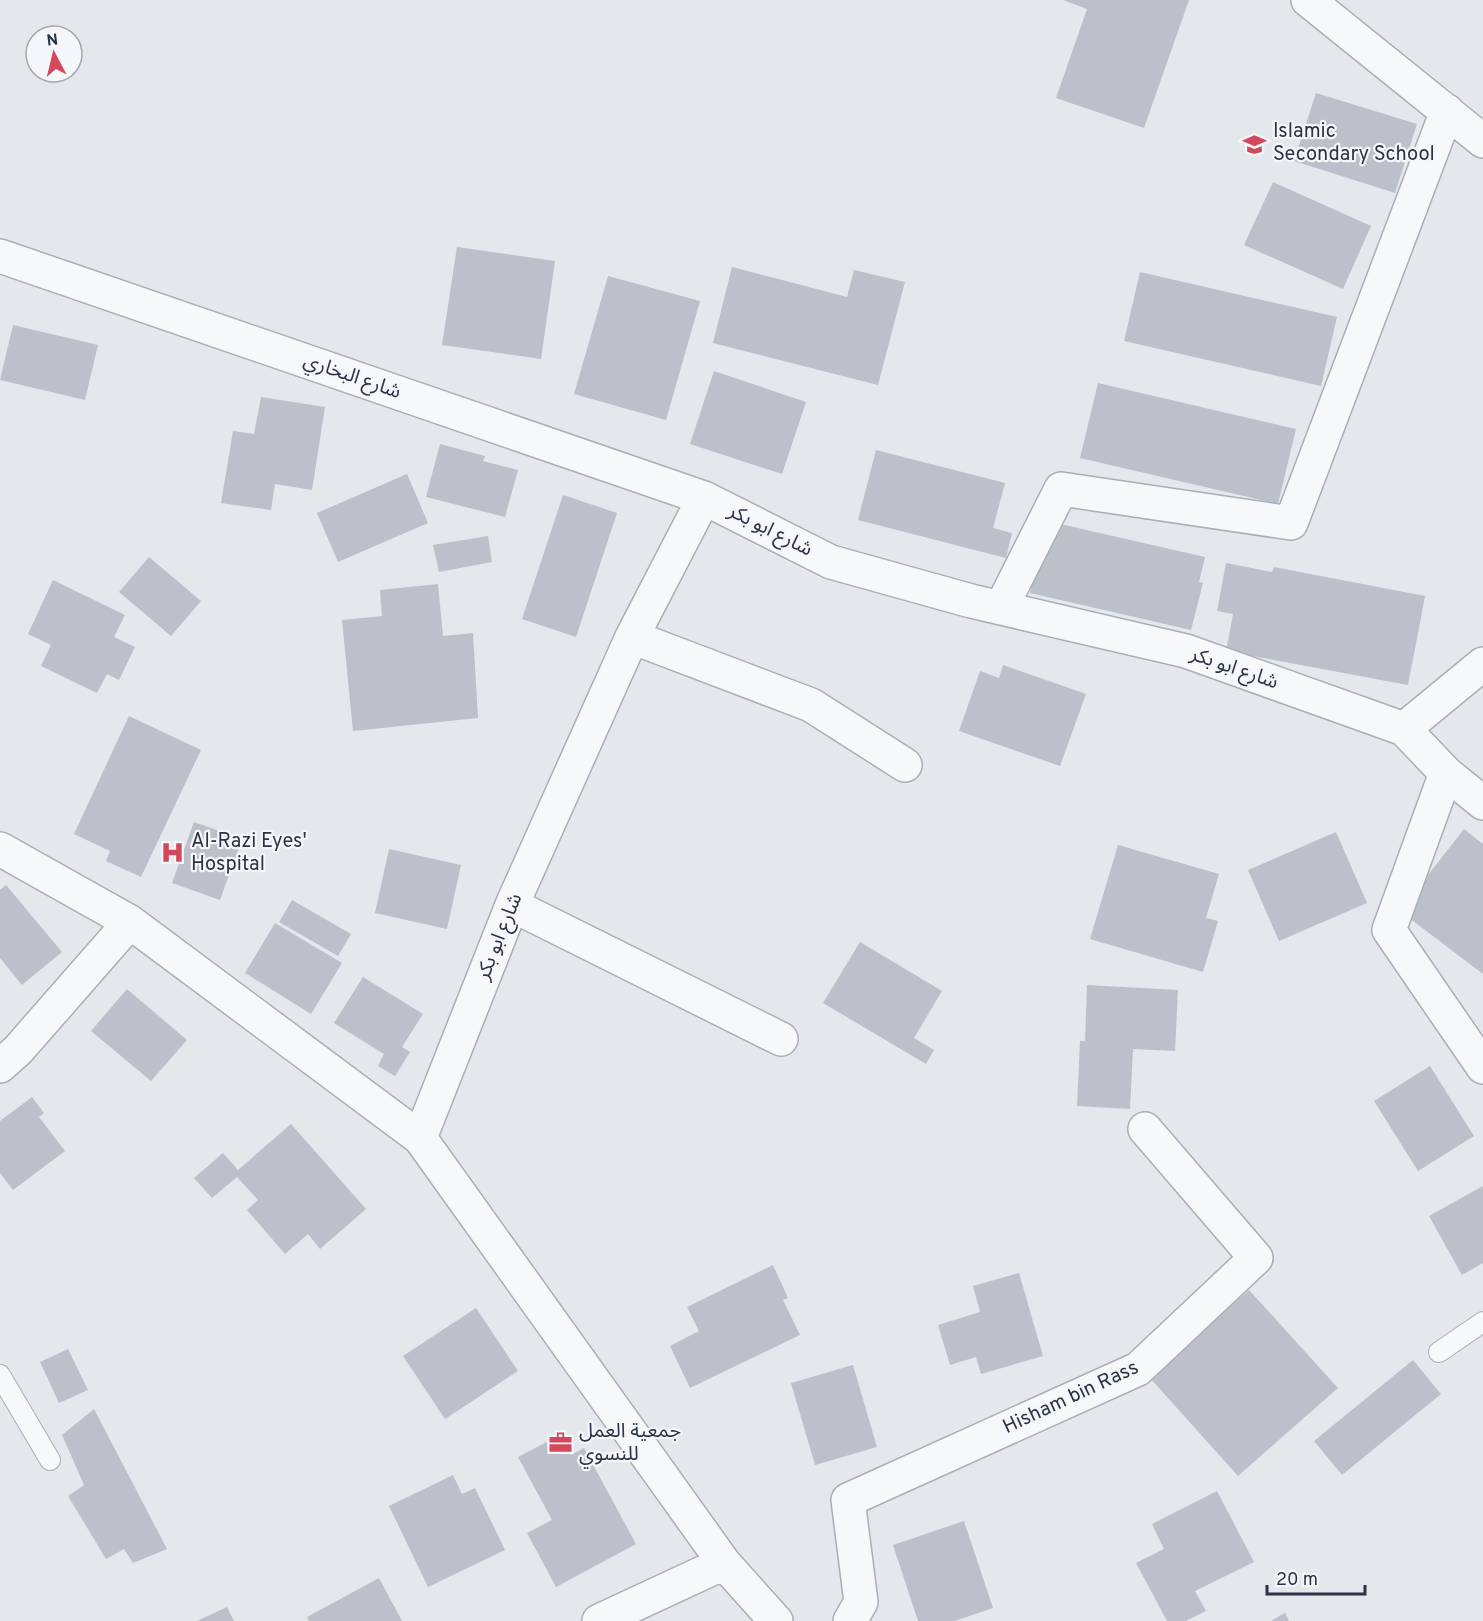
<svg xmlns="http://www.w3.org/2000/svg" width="1483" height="1621" font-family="Overpass,'Noto Sans Arabic',sans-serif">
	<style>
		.building { fill: #bbc0ca }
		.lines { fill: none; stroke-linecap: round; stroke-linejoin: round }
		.service-casing { stroke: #a9aeb7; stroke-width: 22 }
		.minor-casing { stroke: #a9aeb7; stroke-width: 36 }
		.service { stroke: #f7f8fa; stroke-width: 20 }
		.minor { stroke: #f7f8fa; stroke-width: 33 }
		.labels { text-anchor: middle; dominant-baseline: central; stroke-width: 4.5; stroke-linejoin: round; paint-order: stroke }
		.poi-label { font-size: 20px; fill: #2b3445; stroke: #f4f6f9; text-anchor: start }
		.street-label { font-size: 20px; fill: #2b3445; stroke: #f4f6f9 }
	</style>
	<rect width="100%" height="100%" fill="#e4e7ec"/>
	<path class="building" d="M1063 0H1189L1144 128 1056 98 1087 9Z
		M1316 93 1417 124 1395 193 1294 161Z
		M1273 182 1371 226 1343 289 1244 245Z
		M457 247 555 261 541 359 442 345Z
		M732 267 847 297 854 270 905 282 878 385 713 343Z
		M1140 272 1337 317 1321 386 1124 341Z
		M608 276 700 301 666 420 574 394Z
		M13 325 98 345 85 400 0 380Z
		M714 371 806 402 782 474 690 444Z
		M1098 383 1296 429 1278 504 1080 458Z
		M261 397 325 407 312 490 275 484 271 510 221 503 233 431 254 434Z
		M440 444 485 456 483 461 518 470 505 517 426 497Z
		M876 450 1005 483 993 528 1012 533 1006 558 858 520Z
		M407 474 428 523 338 562 317 513Z
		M563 495 617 513 576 637 522 619Z
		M1047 521 1205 557 1199 582 1203 583 1191 630 1030 593Z
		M488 536 492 562 439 572 433 545Z
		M149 557 201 601 171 636 119 592Z
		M1226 563 1272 572 1274 567 1425 596 1408 685 1226 651 1233 614 1217 611Z
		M53 580 125 615 114 637 135 647 119 680 107 674 97 693 41 666 51 645 28 634Z
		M438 584 443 636 473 633 478 718 353 731 342 620 382 616 380 590Z
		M1003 665 1086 694 1060 766 959 731 980 671 999 678Z
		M129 716 201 750 141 877 106 861 110 851 74 834Z
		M194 822 242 839 220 900 172 883Z
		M1464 829 1483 844V974L1400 911Z
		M1336 832 1367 903 1279 941 1248 870Z
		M1118 845 1219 874 1206 918 1218 921 1203 972 1090 939Z
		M389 849 461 865 447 929 375 913Z
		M6 885 62 952 22 985 0 958V890Z
		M292 900 351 934 338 956 279 922Z
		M275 923 342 963 311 1014 245 973Z
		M860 942 942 991 914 1038 934 1050 926 1064 823 1003Z
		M363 977 423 1014 402 1047 410 1052 395 1076 378 1066 384 1054 334 1023Z
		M1087 985 1178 990 1175 1051 1133 1049 1130 1109 1077 1106 1080 1041H1085Z
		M127 989 187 1040 151 1081 91 1031Z
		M1430 1066 1474 1136 1418 1171 1374 1101Z
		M32 1097 44 1113 39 1117 65 1151 13 1190 0 1173V1121Z
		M291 1124 366 1209 320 1249 308 1234 285 1254 247 1210 258 1200 237 1177 212 1198 194 1178 223 1153 238 1170Z
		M1483 1186V1263L1462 1275 1429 1216Z
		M773 1265 788 1298 783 1300 800 1335 690 1388 670 1346 699 1331 687 1307Z
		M1019 1273 1043 1356 981 1374 976 1357 950 1365 938 1325 980 1312 973 1286Z
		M1249 1290 1338 1388 1238 1476 1150 1378Z
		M476 1308 518 1371 445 1419 403 1356Z
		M68 1349 88 1390 59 1403 40 1362Z
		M1413 1360 1441 1394 1342 1475 1314 1441Z
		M853 1365 877 1447 815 1465 791 1383Z
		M94 1409 167 1549 133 1563 124 1549 106 1559 68 1496 84 1485 62 1435Z
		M560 1435 571 1455 584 1448 636 1544 556 1587 527 1533 552 1520 518 1457Z
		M453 1475 462 1494 475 1488 505 1550 428 1587 389 1506Z
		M1217 1491 1254 1562 1195 1591 1206 1611 1186 1621H1167L1136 1563 1164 1549 1152 1524Z
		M964 1521 993 1608 955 1621H918L893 1545Z
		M379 1578 402 1621H309L307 1617Z
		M227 1607 234 1621H197Z
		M1285 1613 1289 1621H1271Z"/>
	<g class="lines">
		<defs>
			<path id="service" d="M1439 1352 1483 1322
				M0 1375 50 1460"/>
			<path id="minor" d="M1308 0 1483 141
				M0 256 704 498
				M1001 608 1061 489 1291 523 1447 111
				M632 637 811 705 905 765
				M1404 729 1483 664
				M1446 773 1389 930 1483 1067
				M0 849 130 922
				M512 905 781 1039
				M0 1066 18 1050 130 922 420 1138 724 1563 776 1621
				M420 1138 512 905 632 637 704 498 831 562 971 601 1186 651 1404 729 1446 773 1483 803
				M599 1621 724 1563
				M850 1621 861 1602 848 1500 1138 1369 1256 1258 1145 1129"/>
		</defs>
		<use href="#service" class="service-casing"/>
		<use href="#minor" class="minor-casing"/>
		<use href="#service" class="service"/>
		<use href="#minor" class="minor"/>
	</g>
	<defs>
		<symbol id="school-bare" viewBox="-9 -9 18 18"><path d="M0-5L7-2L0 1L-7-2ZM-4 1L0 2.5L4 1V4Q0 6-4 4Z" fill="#d1495b" stroke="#f4f6f9" stroke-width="2.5" paint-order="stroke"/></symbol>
		<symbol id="hospital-bare" viewBox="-9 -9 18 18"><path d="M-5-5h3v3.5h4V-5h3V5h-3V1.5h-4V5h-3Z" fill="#d1495b" stroke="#f4f6f9" stroke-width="2.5" paint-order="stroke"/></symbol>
		<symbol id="office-bare" viewBox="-9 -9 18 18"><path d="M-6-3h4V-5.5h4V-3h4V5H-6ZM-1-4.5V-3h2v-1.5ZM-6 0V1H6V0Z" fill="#d1495b" stroke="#f4f6f9" stroke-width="2.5" paint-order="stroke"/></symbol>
	</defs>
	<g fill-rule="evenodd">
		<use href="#school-bare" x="1238" y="128" width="33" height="33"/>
		<use href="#hospital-bare" x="156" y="836" width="33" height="33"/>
		<use href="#office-bare" x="544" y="1426" width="33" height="33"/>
	</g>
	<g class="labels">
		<g class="poi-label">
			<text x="1273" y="132">Islamic<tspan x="1273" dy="23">Secondary School</tspan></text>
			<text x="191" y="842">Al-Razi Eyes'<tspan x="191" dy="23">Hospital</tspan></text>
			<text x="579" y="1432">جمعية العمل<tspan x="579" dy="23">للنسوي</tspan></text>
		</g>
		<g class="street-label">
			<text transform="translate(352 377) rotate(19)">شارع البخاري</text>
			<text transform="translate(770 531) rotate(27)">شارع ابو بكر</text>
			<text transform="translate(1234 669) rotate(19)">شارع ابو بكر</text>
			<text transform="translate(500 937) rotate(-68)">شارع ابو بكر</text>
			<text transform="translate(1071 1398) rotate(-25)">Hisham bin Rass</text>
		</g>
	</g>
	<g transform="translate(54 54) rotate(353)"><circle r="28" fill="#f4f6f9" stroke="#a4a8b1" stroke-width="1.5"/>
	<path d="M0-4.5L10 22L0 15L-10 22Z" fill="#d1495b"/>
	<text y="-9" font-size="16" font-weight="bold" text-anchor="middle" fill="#2b3445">N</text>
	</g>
	<path d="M1267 1585v9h98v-9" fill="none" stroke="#2b3445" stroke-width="3"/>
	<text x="1276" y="1585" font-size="18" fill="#2b3445" stroke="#f4f6f9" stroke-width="4.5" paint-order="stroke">20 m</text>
</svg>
